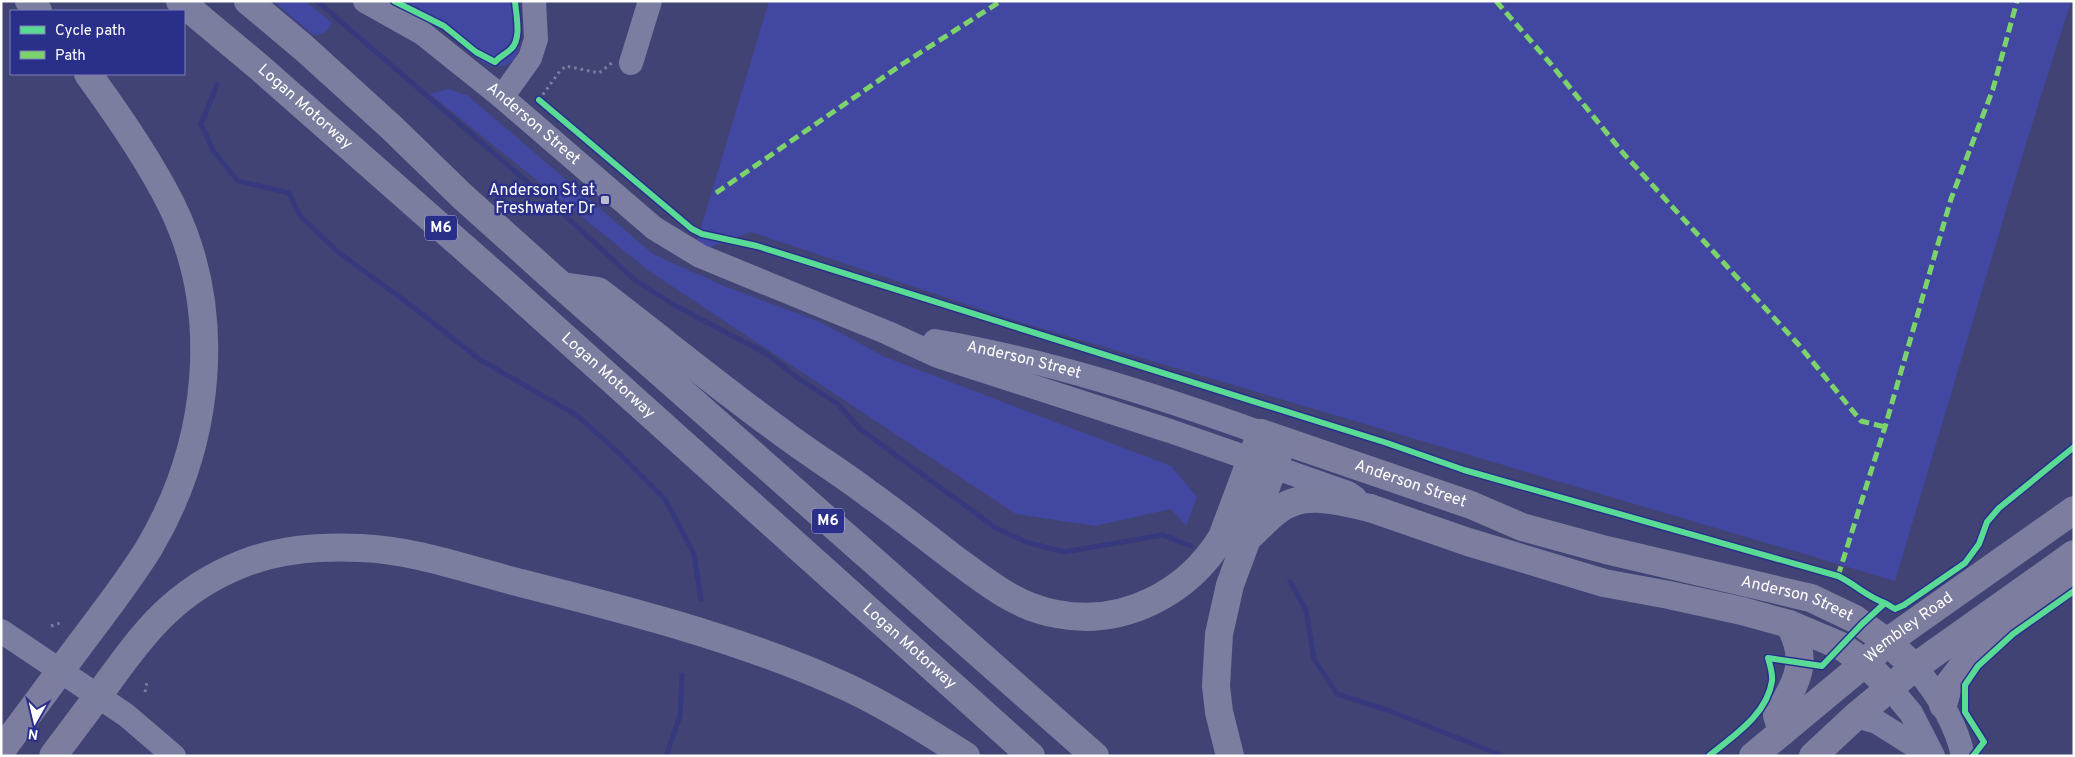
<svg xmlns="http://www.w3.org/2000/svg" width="2075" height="757" font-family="Overpass,sans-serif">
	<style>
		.green { fill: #4247a1 }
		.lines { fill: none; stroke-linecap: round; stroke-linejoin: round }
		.stream { stroke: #36397d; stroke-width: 5 }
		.path { stroke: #7c7ea1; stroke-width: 3; stroke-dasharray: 2.5 4; stroke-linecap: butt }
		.minor { stroke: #7c7ea1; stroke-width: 24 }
		.major { stroke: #7c7d9f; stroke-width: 28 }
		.highway { stroke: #7c7e9f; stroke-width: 28 }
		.quiet { stroke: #7cd36c; stroke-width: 5; stroke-dasharray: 10 5; stroke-linecap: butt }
		.cycleway-casing { stroke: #2a2f8a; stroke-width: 9 }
		.cycleway { stroke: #5adb95; stroke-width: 6 }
		.poi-dot { fill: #bcbdce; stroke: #2a2f8a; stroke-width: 2 }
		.labels { text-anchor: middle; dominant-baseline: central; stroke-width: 5; stroke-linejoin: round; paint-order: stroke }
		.shield { fill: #2a2f8a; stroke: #bfc1dc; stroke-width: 1 }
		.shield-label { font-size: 15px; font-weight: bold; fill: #fff }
		.street-label { font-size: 16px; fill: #fff; stroke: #2a2f8a }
		.poi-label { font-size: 16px; fill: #fff; stroke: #2a2f8a; text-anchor: end }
	</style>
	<rect width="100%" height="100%" fill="#404374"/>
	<path class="green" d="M273 1H306L332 23C328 32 323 35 313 35Z
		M386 1H519C521 19 527 62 502 66 494 67 490 67 483 63 468 53 457 38 441 29 424 19 404 11 386 1Z
		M769 1H2071L2025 147 1895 581 1010 319 751 232 693 254Z
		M448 89 467 95 653 254 726 287 818 321 885 357 1171 466 1197 497 1186 526 1171 509 1095 526 1016 514 649 271 430 94Z"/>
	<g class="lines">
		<path class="stream" d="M317 1 548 200 635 280 676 306 767 354 802 381 838 404 860 429 996 528 1026 542 1064 552 1163 535 1191 546
			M217 85 201 124 214 152 238 181 289 193 300 216 338 252 412 306 479 359 578 416 624 458 665 499 694 554 701 599
			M1290 582 1306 610 1314 659 1337 694 1390 711 1503 756
			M666 756 680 716 682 675"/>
		<path class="path" d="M539 100 560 71 566 66 599 73 613 62
			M51 626 63 622
			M145 692 147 682"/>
		<g class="minor">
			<path id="s1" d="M365 1 422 33 502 97 654 228 700 256 888 333 938 356 1170 431 1348 493 1355 498"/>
			<path d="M631 63 650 1"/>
			<path d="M502 97 530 58 536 39 534 1"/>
			<path id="s2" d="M935 341C1046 360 1155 395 1261 433"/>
			<path d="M1 631 126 715 174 756"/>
			<path d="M1915 667C1937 693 1956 722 1963 756"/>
			<path d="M1890 688 1911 713 1933 756"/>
			<path d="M1856 716 1877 722 1931 756"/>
		</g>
		<g class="major">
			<path id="s3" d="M1261 433 1471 505 1522 527 1606 550 1811 598 1855 619 1887 642 1915 667"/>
			<path d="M1370 508 1468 542 1604 583 1669 595 1742 611 1789 624 1841 646 1865 663 1890 688"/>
			<path d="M1943 705 1949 684 1980 644 2074 579"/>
			<path d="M1782 732 1777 715C1797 682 1810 661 1789 624"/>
			<path d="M1 751 61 670"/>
			<path d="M53 756 98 696"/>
			<path id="s4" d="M1753 756 1865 663 1887 642 2074 510"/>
			<path d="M1813 756 1856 716 1915 667 2074 554"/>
		</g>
		<g class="highway">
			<path d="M29 1 38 11"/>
			<path id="s5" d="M180 1 259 67 502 281 1031 756"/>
			<path d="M248 1 304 48 391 127 462 196 562 286 1095 756"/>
			<path d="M562 286 598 291C661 339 723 390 788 437 815 457 843 474 869 494 897 514 924 535 951 556 984 580 1015 607 1057 614 1123 627 1188 593 1222 537L1261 433"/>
			<path d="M1251 535C1264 523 1277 507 1294 502 1317 494 1347 503 1370 508"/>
			<path d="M61 670C90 630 123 590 149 548 210 445 225 313 171 204 148 158 118 115 88 74"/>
			<path d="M98 696C141 637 171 592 242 564 279 549 321 546 361 548 414 550 466 569 517 582 623 609 730 636 831 680 878 700 922 728 966 756"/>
			<path d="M1230 756 1219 712 1216 686 1219 634 1230 585 1283 441"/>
		</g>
		<path class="quiet" d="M1496 1 1550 63 1623 153 1798 344 1861 421 1885 427
			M716 193 904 63 1001 1
			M1838 576 1885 427 1951 199 1993 89 2017 1"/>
		<defs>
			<path id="cycleway" d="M394 1 444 26 476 52 495 62C500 56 506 54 511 49 522 39 516 15 515 1
				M539 100 692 229 702 234 757 246 1387 443 1464 470 1838 576C1855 584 1867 597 1885 603
				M1709 756C1733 736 1767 715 1772 681 1773 674 1770 665 1768 658L1822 666 1862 624 1885 603 1895 609 1904 605 1965 563 1979 544 1987 522 1999 508 2074 447
				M1973 756 1984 742 1965 712V685L1978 666 2013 634 2074 591"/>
		</defs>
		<use href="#cycleway" class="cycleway-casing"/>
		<use href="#cycleway" class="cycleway"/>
	</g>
	<rect class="poi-dot" x="600" y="195" width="10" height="10" rx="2.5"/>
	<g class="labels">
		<g class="shield">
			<rect x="425" y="215.5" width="32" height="25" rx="4"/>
			<rect x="812" y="508.5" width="32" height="25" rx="4"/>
		</g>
		<g class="shield-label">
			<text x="441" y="228">M6</text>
			<text x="828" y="521">M6</text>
		</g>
		<g class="street-label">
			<text stroke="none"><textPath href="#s5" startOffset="164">Logan Motorway</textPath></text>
			<text stroke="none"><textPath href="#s1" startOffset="209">Anderson Street</textPath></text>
			<text stroke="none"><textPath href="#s2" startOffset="91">Anderson Street</textPath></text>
			<text stroke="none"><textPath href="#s5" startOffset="569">Logan Motorway</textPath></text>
			<text stroke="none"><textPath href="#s3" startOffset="158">Anderson Street</textPath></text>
			<text stroke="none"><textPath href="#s3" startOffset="562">Anderson Street</textPath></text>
			<text stroke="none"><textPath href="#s4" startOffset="202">Wembley Road</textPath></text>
			<text stroke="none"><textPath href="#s5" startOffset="974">Logan Motorway</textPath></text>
		</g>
		<g class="poi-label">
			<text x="595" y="191">Anderson St at<tspan x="595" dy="18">Freshwater Dr</tspan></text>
		</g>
	</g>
	<rect width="2075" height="757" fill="none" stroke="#ffffff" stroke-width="5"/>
	<rect x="10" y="10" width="175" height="65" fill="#2a2f8a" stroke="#7f82b9"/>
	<rect x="20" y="26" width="25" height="8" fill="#5adb95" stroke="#7f82b9"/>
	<text x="55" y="35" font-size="15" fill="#ffffff">Cycle path</text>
	<rect x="20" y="51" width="25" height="8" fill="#7cd36c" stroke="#7f82b9"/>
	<text x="55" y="60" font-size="15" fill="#ffffff">Path</text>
	<g transform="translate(35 722) rotate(188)" stroke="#2a2f8a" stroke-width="4" paint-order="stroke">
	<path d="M0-4L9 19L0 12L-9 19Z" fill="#ffffff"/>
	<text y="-8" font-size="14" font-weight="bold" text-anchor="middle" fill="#ffffff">N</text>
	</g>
</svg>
